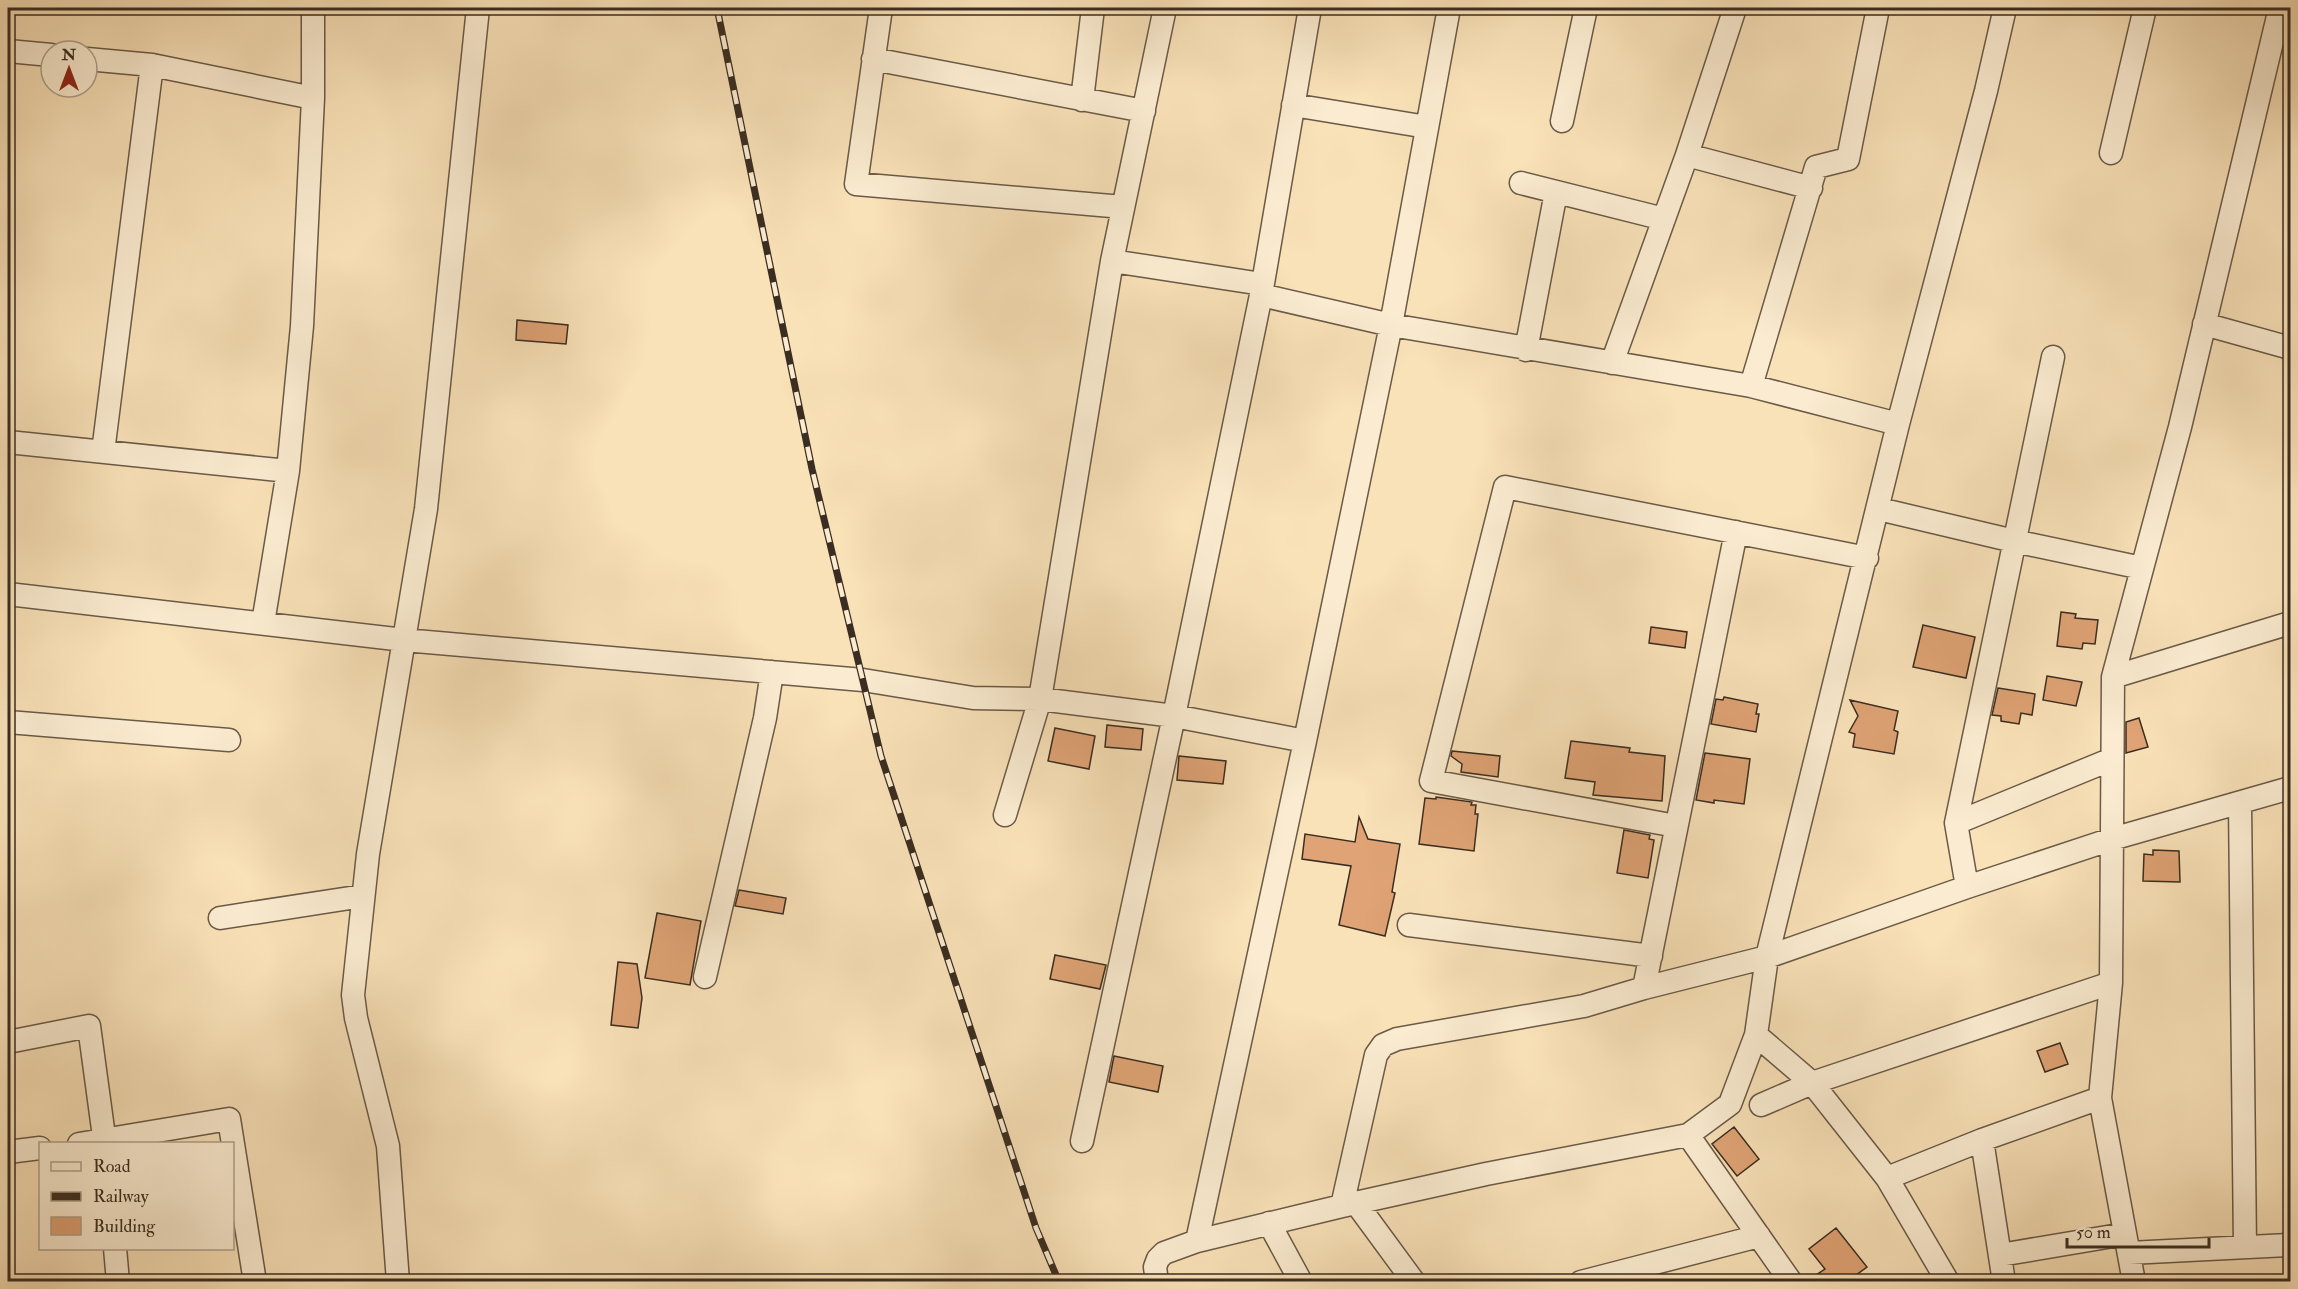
<svg xmlns="http://www.w3.org/2000/svg" width="2298" height="1289" font-family="'IM FELL Double Pica',serif">
	<style>
		.building { fill: #dfa375; stroke: #3a2d21; stroke-width: 1.5 }
		.lines { fill: none; stroke-linecap: round; stroke-linejoin: round }
		.minor-casing { stroke: #6a5a47; stroke-width: 25 }
		.minor { stroke: #fbecd1; stroke-width: 22 }
		.rail-casing { stroke: #3a2d21; stroke-width: 7 }
		.rail { stroke: #fbecd1; stroke-width: 4.5; stroke-dasharray: 14; stroke-linecap: butt }
	</style>
	<rect width="100%" height="100%" fill="#f9e1b8"/>
	<filter id="stains"><feTurbulence type="fractalNoise" baseFrequency=".00333" numOctaves="4"/><feColorMatrix values="0 0 0 0 .2 0 0 0 0 .09 0 0 0 0 .02 0 0 0 .5 -.17"/></filter>
	<radialGradient id="worn" r=".72"><stop offset=".6" stop-color="#630" stop-opacity="0"/><stop offset="1" stop-color="#630" stop-opacity=".3"/></radialGradient>
	<path class="building" d="M517 320 568 325 566 344 516 340Z
		M2061 612 2076 614 2075 618 2098 620 2095 644 2083 643 2082 649 2057 646Z
		M1923 625 1975 637 1966 678 1913 667Z
		M1651 627 1687 632 1685 648 1649 643Z
		M2047 676 2082 682 2076 706 2043 700Z
		M1998 688 2035 694 2032 715 2021 713 2019 724 2001 721V716L1992 715Z
		M1724 697 1758 704 1756 714H1759L1756 732 1711 724 1716 699 1723 700Z
		M1850 700 1898 711 1894 730 1898 732 1894 754 1853 747 1855 734 1849 732 1858 716Z
		M2139 718 2148 747 2126 753V722Z
		M1107 725 1143 729 1141 750 1105 747Z
		M1055 728 1095 736 1089 769 1048 761Z
		M1571 741 1630 748 1629 752 1665 756 1662 801 1593 795 1595 782 1565 778Z
		M1452 751 1500 756 1498 777 1461 772 1462 764 1451 756Z
		M1705 753 1750 759 1744 804 1714 800V803L1696 800Z
		M1179 756 1226 761 1223 784 1177 780Z
		M1436 797 1472 802 1471 805H1476L1475 814H1478L1474 851 1419 844 1425 798 1436 799Z
		M1359 817 1368 839 1400 844 1392 892 1395 893 1385 936 1339 925 1351 866 1302 859 1305 834 1355 842Z
		M1624 830 1650 835 1649 839 1654 840 1648 878 1617 873Z
		M2153 850 2179 851 2180 882 2143 881 2144 854 2153 855Z
		M739 890 786 898 783 914 735 906Z
		M657 913 701 921 690 985 645 978Z
		M1055 955 1106 965 1100 989 1050 979Z
		M618 962 637 964 642 998 638 1028 611 1025Z
		M2060 1043 2068 1064 2045 1072 2037 1051Z
		M1114 1056 1163 1066 1158 1092 1109 1082Z
		M1734 1127 1759 1159 1737 1176 1712 1144Z
		M1836 1228 1867 1267 1848 1281H1807L1825 1269 1809 1249Z"/>
	<g class="lines">
		<defs>
			<path id="minor" d="M313 8V98
				M881 8 856 184 1123 207
				M8 51 51 55
				M87 59 152 65 313 98 302 326 288 471
				M873 59 1144 111
				M1082 100 1093 8
				M1293 105 1427 127
				M1562 121 1586 8
				M2111 153 2145 8
				M1687 155 1735 8
				M1521 183 1664 219
				M1112 261 1165 8
				M1261 295 1391 325 1751 386 1898 424
				M2204 324 2290 348
				M1526 350 1556 192
				M1612 363 1687 155 1811 188
				M1751 386 1816 167 1848 159 1878 8
				M8 442 288 471 263 623
				M103 452 152 65
				M1879 509 2014 541 2142 568
				M1736 532 1644 988 1767 957 1967 887 2112 839 2290 788
				M8 594 404 640 863 680 973 698 1040 699 1174 716 1305 741
				M2113 677 2290 623
				M8 722 229 740
				M2240 803 2245 1247
				M1005 815 1040 699 1112 261 1262 284
				M1956 823 2112 759
				M1676 826 1431 781 1505 487 1867 558
				M1967 887 1956 823 2053 357
				M220 918 363 896
				M1409 925 1651 956
				M705 977 765 718 772 672
				M1756 1035 1812 1083 1887 1178 1948 1282
				M8 1042 89 1026 105 1144
				M1761 1105 1812 1083 2111 983
				M1688 1135 1791 1282
				M1982 1140 2004 1282
				M1082 1141 1174 716 1261 295 1310 8
				M79 1144 229 1119 255 1282
				M8 1152 40 1148
				M1887 1178 1982 1140 2100 1098
				M1356 1203 1414 1282
				M1342 1206 1376 1055 1383 1045 1397 1039 1584 1006 1644 988
				M1269 1223 1301 1282
				M1197 1241 1305 741 1391 325 1449 8
				M115 1248 118 1282
				M2129 1253 2290 1245
				M2000 1255 2125 1234
				M398 1282 388 1146 356 1018 353 995 368 854 426 509 478 8
				M1157 1282 1155 1267 1158 1259 1164 1253 1197 1241 1342 1206 1486 1174 1688 1135 1730 1104 1756 1035 1767 957 1898 424 1986 91 2005 8
				M1581 1282 1759 1236
				M2134 1282 2100 1098 2111 983 2113 677 2180 427 2280 8"/>
		</defs>
		<use href="#minor" class="minor-casing"/>
		<use href="#minor" class="minor"/>
		<defs>
			<path id="rail" d="M717 8 812 469 881 756 1036 1228 1059 1282"/>
		</defs>
		<use href="#rail" class="rail-casing"/>
		<use href="#rail" class="rail"/>
	</g>
	<rect width="2298" height="1289" fill="none" stroke="#f9e1b8" stroke-width="30"/>
	<rect x="9" y="9" width="2280" height="1271" fill="none" stroke="#3a2d21" stroke-width="3"/>
	<rect x="15" y="15" width="2268" height="1259" fill="none" stroke="#3a2d21" stroke-width="1.5"/>
	<rect x="39" y="1142" width="195" height="108" fill="#fbecd1" stroke="#aea08b" stroke-width="1.5"/>
	<rect x="51" y="1162" width="30" height="9" fill="#fbecd1" stroke="#aea08b" stroke-width="1.5"/>
	<text x="93" y="1172" font-size="18" fill="#3a2d21">Road</text>
	<rect x="51" y="1192" width="30" height="9" fill="#3a2d21" stroke="#aea08b" stroke-width="1.5"/>
	<text x="93" y="1202" font-size="18" fill="#3a2d21">Railway</text>
	<rect x="51" y="1217" width="30" height="18" fill="#dfa375" stroke="#aea08b" stroke-width="1.5"/>
	<text x="93" y="1232" font-size="18" fill="#3a2d21">Building</text>
	<g transform="translate(69 69)"><circle r="28" fill="#fbecd1" stroke="#aea08b" stroke-width="1.5"/>
	<path d="M0-4.5L10 22L0 15L-10 22Z" fill="#8f2418"/>
	<text y="-9" font-size="16" font-weight="bold" text-anchor="middle" fill="#3a2d21">N</text>
	</g>
	<path d="M2067 1238v9h142v-9" fill="none" stroke="#3a2d21" stroke-width="3"/>
	<text x="2076" y="1238" font-size="18" fill="#3a2d21" stroke="#fbecd1" stroke-width="4.5" paint-order="stroke">50 m</text>
	<rect width="100%" height="100%" filter="url(#stains)"/>
	<rect width="100%" height="100%" fill="url(#worn)"/>
</svg>
